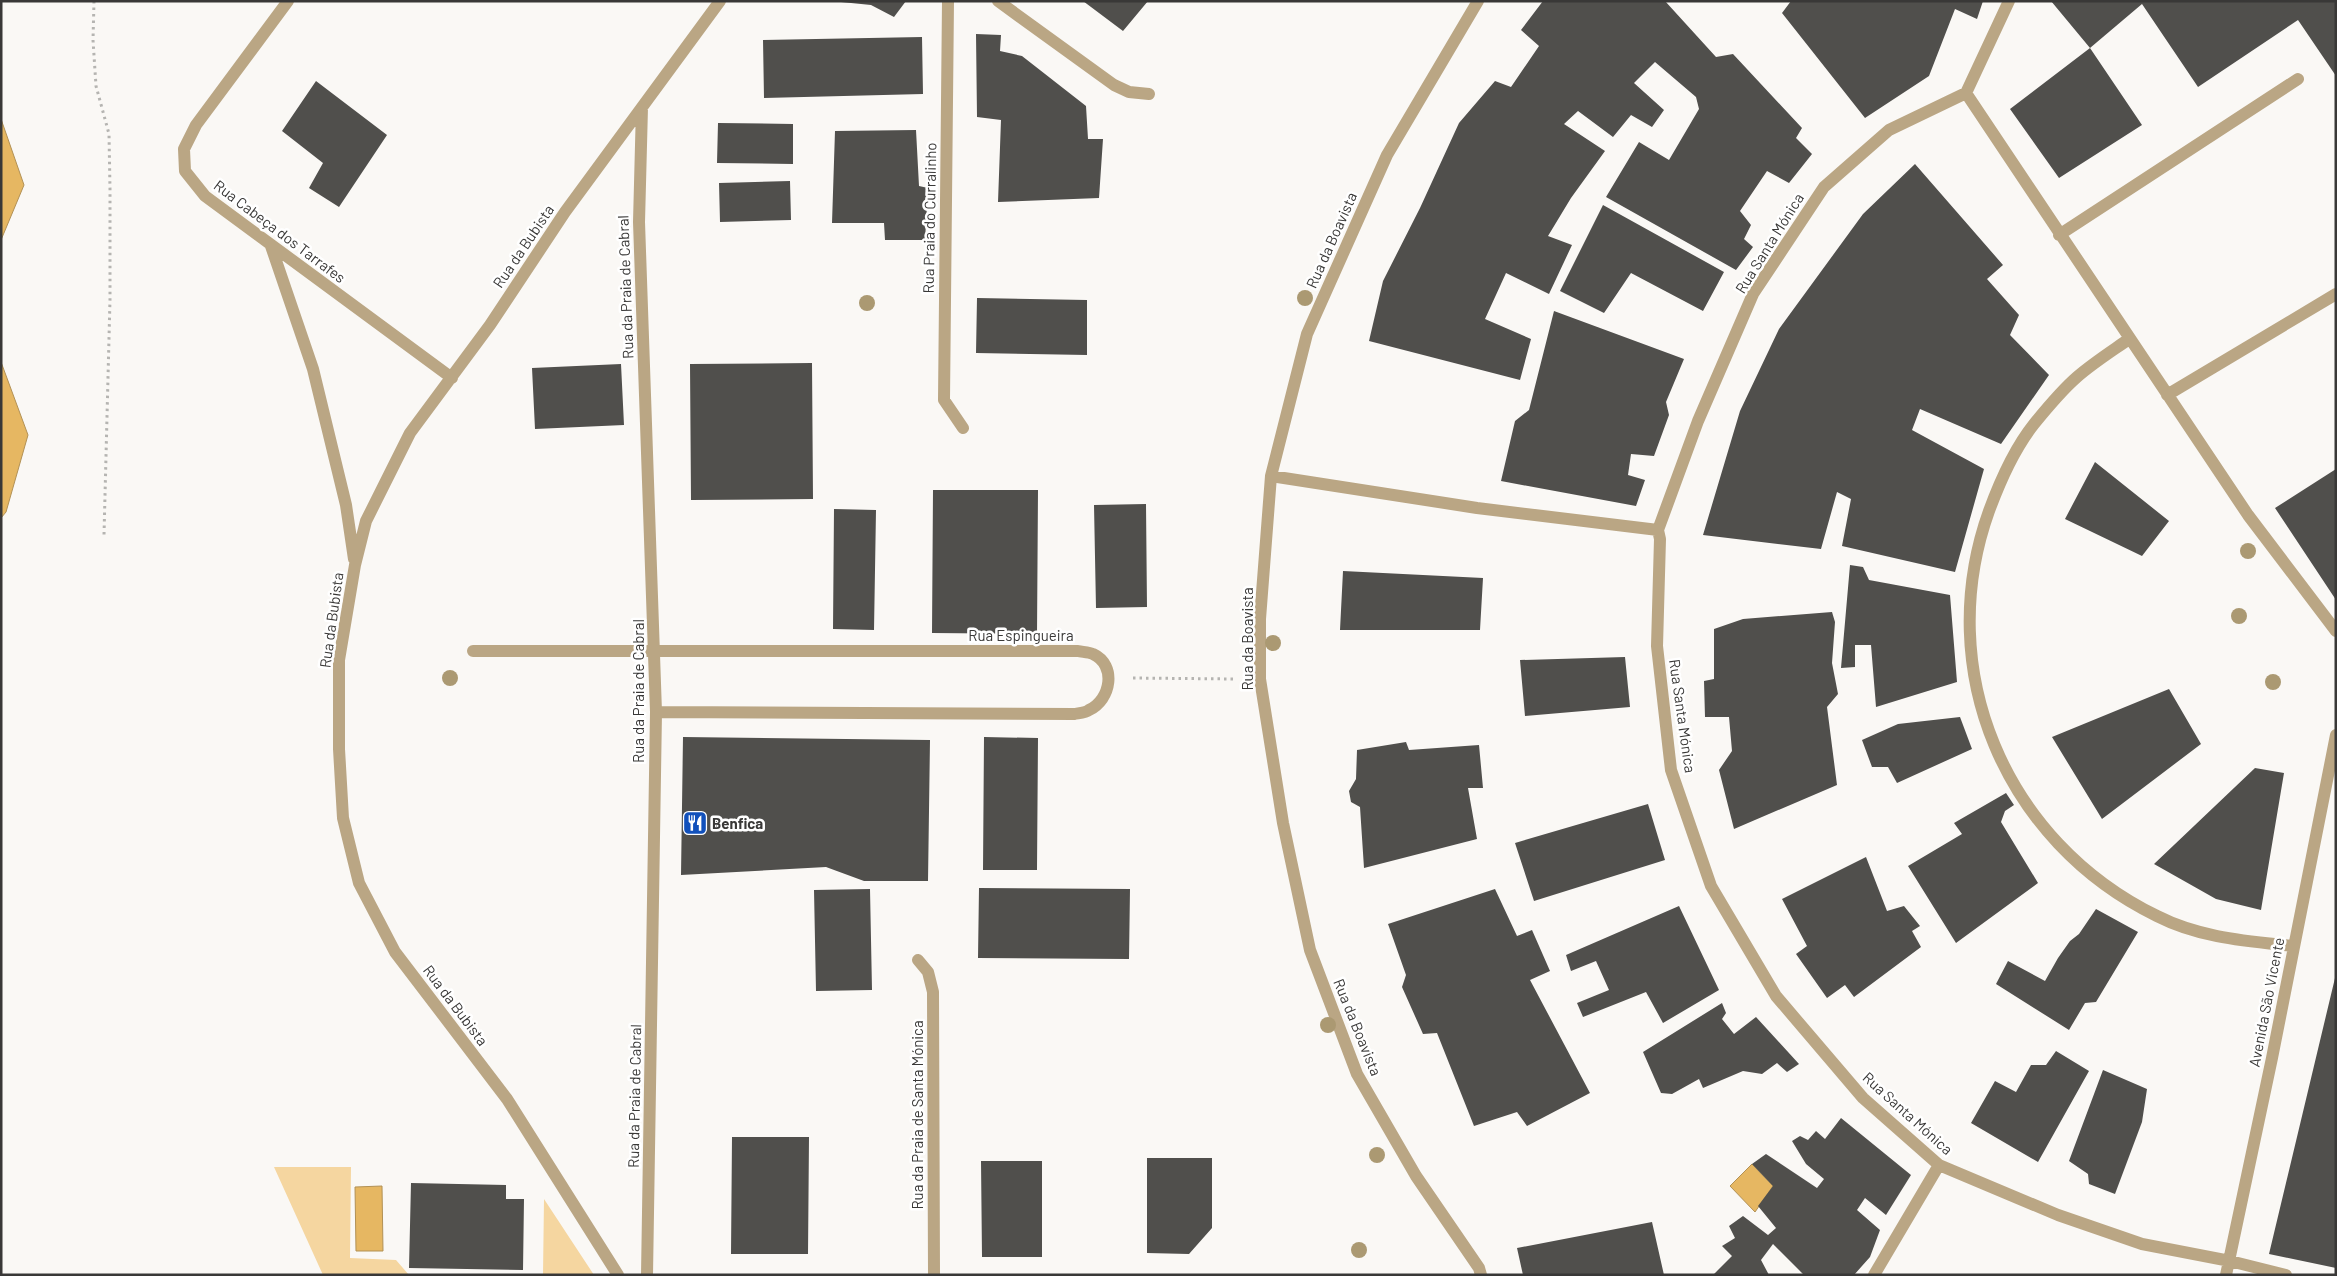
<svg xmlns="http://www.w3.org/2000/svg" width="2337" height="1276" font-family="Barlow,sans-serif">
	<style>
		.green { fill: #f5d6a0 }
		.water { fill: #e6b762; stroke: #b29155 }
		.building { fill: #504f4c }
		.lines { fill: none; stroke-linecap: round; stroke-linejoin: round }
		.path { stroke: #b5b4b1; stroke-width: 3; stroke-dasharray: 2.5 4; stroke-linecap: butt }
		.minor { stroke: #baa684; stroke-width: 12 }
		.tree { fill: #ab9972 }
		.labels { text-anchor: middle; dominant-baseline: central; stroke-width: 5; stroke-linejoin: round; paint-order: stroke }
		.street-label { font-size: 15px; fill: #393837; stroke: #fff }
		.poi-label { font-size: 15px; font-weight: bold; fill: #393837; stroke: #fff; text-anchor: start }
	</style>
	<rect width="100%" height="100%" fill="#faf8f5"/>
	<path class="green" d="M274 1167H351L350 1258 396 1260 409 1275H323Z
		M544 1199 594 1275H543Z"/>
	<path class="water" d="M1 119 24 185 1 240Z
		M1 362 28 435 6 512 1 518Z
		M1752 1164 1773 1186 1755 1212 1730 1186Z
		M382 1186 383 1251H356L355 1187Z"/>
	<path class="building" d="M831 1H906L894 17 871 5Z
		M1083 1H1148L1123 31Z
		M1543 1H1665L1716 57 1733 54 1802 128 1796 138 1812 154 1789 183 1767 171 1740 211 1751 225 1744 239 1753 247 1736 270 1606 197 1639 142 1669 160 1699 109 1696 97 1655 62 1634 83 1664 110 1652 127 1631 115 1613 137 1578 111 1564 124 1605 151 1571 198 1548 236 1572 245 1549 294 1506 273 1485 319 1531 339 1520 380 1369 341 1383 281 1420 208 1459 123 1495 81 1511 87 1539 46 1521 30Z
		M1791 1H1983L1977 19 1955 9 1929 76 1865 118 1782 13Z
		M2051 1H2336V76L2298 20 2198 87 2142 4 2090 48Z
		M976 34 1001 35 1000 51 1022 56 1086 106 1088 139H1103L1099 198 998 202 1001 120 977 117Z
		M922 37 923 94 764 98 763 40Z
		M2090 48 2142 125 2059 178 2010 109Z
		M316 81 387 135 339 207 309 188 323 163 282 131Z
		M718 123 793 124V164L717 163Z
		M916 130 919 186 928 188 925 240H885L884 223H832L835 131Z
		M1915 164 2003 265 1987 279 2019 315 2010 335 2049 375 2001 444 1920 409 1912 430 1984 469 1955 572 1842 546 1851 499 1837 492 1821 549 1703 535 1740 411 1779 329 1863 214Z
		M790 181 791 220 720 222 719 183Z
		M1603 205 1724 272 1703 311 1631 273 1604 313 1560 291Z
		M977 298 1087 300V355L976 353Z
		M1554 311 1684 359 1666 402 1669 415 1654 456 1631 454 1628 475 1645 480 1636 506 1501 481 1515 421 1529 410Z
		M812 363 813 499 691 500 690 364Z
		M621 364 624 425 535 429 532 368Z
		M2095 462 2169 521 2142 556 2065 519Z
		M2336 469V600L2275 508Z
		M933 490H1038L1037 634 932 633Z
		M1146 504 1147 607 1096 608 1094 505Z
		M834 509 876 510 874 630 833 629Z
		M1850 565 1863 567 1869 580 1950 595 1957 682 1876 707 1871 645H1855V667L1841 668Z
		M1343 571 1483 578 1480 630H1340Z
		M1832 612 1835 622 1832 663 1838 694 1827 707 1837 785 1734 829 1719 770 1732 751 1729 717H1705L1704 681 1714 679V629L1743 619Z
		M1625 657 1630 707 1525 716 1520 660Z
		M2169 689 2201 744 2102 819 2052 737Z
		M1960 717 1972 749 1897 783 1888 767H1872L1862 740 1898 724Z
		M683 737 930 740 928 881H864L826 867 681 875Z
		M984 737 1038 738 1037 870H983Z
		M1406 742 1409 750 1479 745 1483 788H1468L1477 839 1364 868 1360 807 1351 802 1349 791 1356 779 1357 750Z
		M2255 768 2284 773 2261 910 2216 899 2154 864Z
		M2006 793 2014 805 2005 811 2001 822 2038 883 1956 943 1908 866 1962 834 1954 823Z
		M1648 804 1665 860 1534 901 1515 843Z
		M1866 857 1887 911 1904 906 1920 926 1912 931 1921 947 1854 997 1845 985 1827 998 1796 954 1807 946 1782 899Z
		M979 888 1130 889 1129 959 978 958Z
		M870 889 872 990 816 991 814 890Z
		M1495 889 1517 936 1532 930 1550 971 1530 980 1590 1093 1527 1126 1517 1112 1474 1126 1437 1033 1423 1034 1402 987 1406 975 1388 924Z
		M1679 906 1719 990 1663 1023 1646 992 1583 1017 1577 1003 1609 990 1596 961 1571 971 1566 955Z
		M2096 909 2138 932 2096 1002 2085 1003 2069 1030 1996 984 2008 961 2045 981 2058 958 2070 941 2079 934Z
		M2335 978H2336V1268L2269 1254Z
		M1722 1003 1726 1013 1722 1019 1734 1034 1756 1017 1799 1064 1787 1072 1777 1063 1762 1074 1743 1071 1703 1088 1699 1079 1672 1094 1661 1093 1643 1052Z
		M2056 1051 2089 1071 2038 1162 1971 1123 1995 1081 2016 1092 2031 1065H2046Z
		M2103 1070 2147 1089 2142 1122 2115 1194 2089 1184 2088 1174 2069 1161Z
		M1841 1118 1911 1175 1886 1215 1865 1198 1857 1210 1880 1230 1870 1257 1854 1275H1804L1773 1244 1761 1260 1769 1275H1713L1732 1256 1722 1246 1735 1238 1729 1226 1743 1216 1768 1235 1776 1228 1758 1206 1773 1186 1752 1164 1766 1154 1817 1188 1824 1179 1806 1164 1792 1141 1800 1136 1808 1140 1816 1131 1825 1139Z
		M732 1137H809L808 1254H731Z
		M1147 1158H1212V1228L1189 1254 1147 1253Z
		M981 1161H1042V1257H982Z
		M411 1183 506 1185V1199H524L523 1270 409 1268Z
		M1652 1222 1664 1275H1523L1517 1248Z"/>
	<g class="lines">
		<path class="path" d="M94 1 93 40 96 86 109 134 110 189V299L104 535
			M1133 678 1234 679"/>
		<path class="minor" d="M288 1 196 125 184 149 185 171 205 196 452 378
			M948 1 944 400 963 428
			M998 1 1114 85 1129 92 1149 94
			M1478 1 1387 155 1307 334 1271 476 1260 619V679L1283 823 1310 950 1357 1074 1416 1176 1479 1268 1481 1275
			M2009 1 1966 93 1889 130 1824 187 1753 294 1698 421 1658 530 1660 539 1657 646 1671 770 1711 886 1776 996 1863 1098 1939 1165 2058 1215 2142 1244 2230 1261 2286 1275
			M1966 93 2248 515 2336 631
			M642 107 639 222 656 712 647 1275
			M2059 235 2298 79
			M271 246 313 369 346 505 354 559
			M2129 339C2112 351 2093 363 2077 377 2062 390 2047 408 2034 424 2014 449 2000 481 1989 511 1932 670 2005 842 2157 916 2200 938 2247 941 2293 946
			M2167 395 2336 294
			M1271 476 1477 508 1658 530
			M473 651H1078C1082 652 1089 652 1093 654 1117 665 1111 700 1089 710 1085 713 1079 713 1074 714L656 712
			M918 960 928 972 933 992 934 1275
			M618 1275 507 1099 395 952 359 883 343 818 339 749V660L355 565 366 521 410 433 490 325 565 212 720 1
			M1874 1275 1939 1165
			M2226 1275 2272 1058 2336 735"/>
	</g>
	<g class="tree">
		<circle cx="1305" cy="298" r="8"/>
		<circle cx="867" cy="303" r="8"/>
		<circle cx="2248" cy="551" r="8"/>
		<circle cx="2239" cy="616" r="8"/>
		<circle cx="1273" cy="643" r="8"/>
		<circle cx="450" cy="678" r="8"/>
		<circle cx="2273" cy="682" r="8"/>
		<circle cx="1328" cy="1025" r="8"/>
		<circle cx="1377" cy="1155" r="8"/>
		<circle cx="1359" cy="1250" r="8"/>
	</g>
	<defs>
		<symbol id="restaurant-square" viewBox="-11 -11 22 22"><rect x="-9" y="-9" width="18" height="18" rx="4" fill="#1150bb" stroke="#fff"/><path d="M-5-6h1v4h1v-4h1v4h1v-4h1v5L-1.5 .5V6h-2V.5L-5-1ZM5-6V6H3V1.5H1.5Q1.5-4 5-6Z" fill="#fff"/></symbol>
	</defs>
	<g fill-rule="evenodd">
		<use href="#restaurant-square" x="681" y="809" width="28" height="28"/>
	</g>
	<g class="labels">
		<g class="street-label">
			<text transform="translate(929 218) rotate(-89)">Rua Praia do Curralinho</text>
			<text transform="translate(280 231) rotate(37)">Rua Cabeça dos Tarrafes</text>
			<text transform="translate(1331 240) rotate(-66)">Rua da Boavista</text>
			<text transform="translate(1769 243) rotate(-58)">Rua Santa Mónica</text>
			<text transform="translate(523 246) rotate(-56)">Rua da Bubista</text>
			<text transform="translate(625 287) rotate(-92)">Rua da Praia de Cabral</text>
			<text transform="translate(331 620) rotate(-82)">Rua da Bubista</text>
			<text x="1021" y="635">Rua Espingueira</text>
			<text transform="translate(1247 639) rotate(-90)">Rua da Boavista</text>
			<text transform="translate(638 691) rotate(-90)">Rua da Praia de Cabral</text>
			<text transform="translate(1683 716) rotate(82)">Rua Santa Mónica</text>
			<text transform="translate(2266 1002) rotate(-79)">Avenida São Vicente</text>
			<text transform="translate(456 1005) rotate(53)">Rua da Bubista</text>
			<text transform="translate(1358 1027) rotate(68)">Rua da Boavista</text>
			<text transform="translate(634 1096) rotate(-89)">Rua da Praia de Cabral</text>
			<text transform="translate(1908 1113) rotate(42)">Rua Santa Mónica</text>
			<text transform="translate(917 1115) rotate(-90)">Rua da Praia de Santa Mónica</text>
		</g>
		<g class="poi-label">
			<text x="712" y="823">Benfica</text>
		</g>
	</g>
	<rect width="2337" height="1276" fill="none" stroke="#393837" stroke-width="5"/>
</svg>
